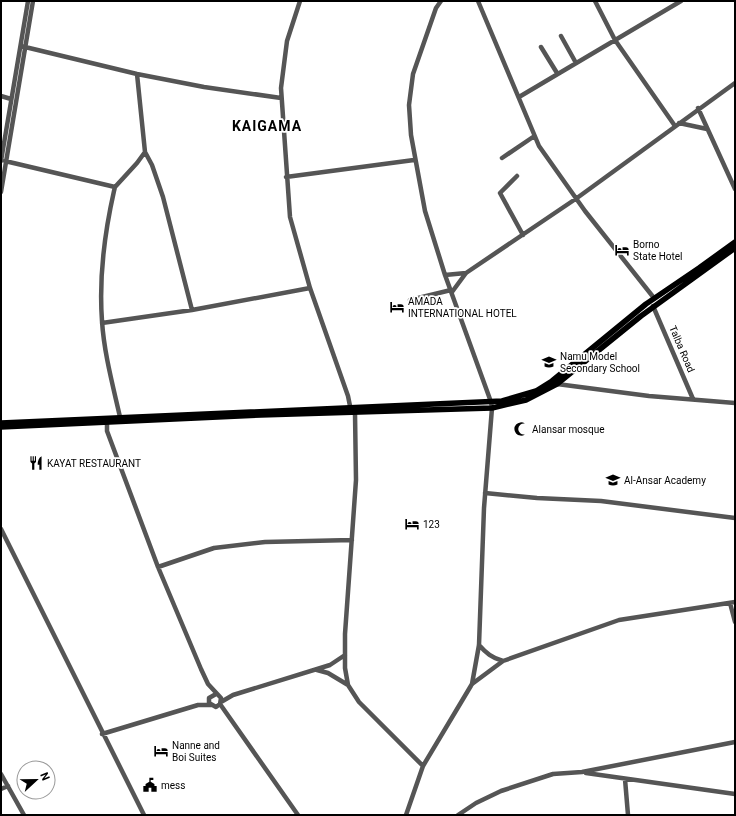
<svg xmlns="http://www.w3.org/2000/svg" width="736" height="816" font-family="Roboto,sans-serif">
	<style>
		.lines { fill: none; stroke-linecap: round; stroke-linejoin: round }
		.minor { stroke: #555; stroke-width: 4.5 }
		.major { stroke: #000; stroke-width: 5.5 }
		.labels { text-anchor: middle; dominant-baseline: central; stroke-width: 3.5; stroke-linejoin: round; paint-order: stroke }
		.poi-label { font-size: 10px; fill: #000; stroke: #fff; text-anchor: start }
		.street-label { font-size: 10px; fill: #000; stroke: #fff }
		.district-label { font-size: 14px; font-weight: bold; letter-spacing: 1px; fill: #000; stroke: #fff }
	</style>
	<rect width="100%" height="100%" fill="#fff"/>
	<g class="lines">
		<path class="minor" d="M300 1 287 41 281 88 290 217 310 288 348 396 350 406
			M441 1 436 8 413 74 409 105 411 135 425 211 445 275 491 402 492 408 484 508 479 645 472 684
			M478 1 539 146 585 211 654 298
			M595 1 615 40 675 126
			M561 36 576 63
			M21 46 137 74 204 87 281 98
			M541 47 557 73
			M1 96 11 99
			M519 97 681 1
			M698 108 735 189
			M679 123 707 129
			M145 152 152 165 163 197 192 310
			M502 158 533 137
			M1 161 28 1
			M5 161 115 187
			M517 176 500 193 523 235
			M286 177 414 160
			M1 192 33 1
			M445 275 466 273
			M452 292 466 273 577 198 735 83
			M410 300 451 290
			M653 306 693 399
			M102 323 192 310 310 288
			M557 384 649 396 735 403
			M355 413 356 480 345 634V668L348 685 359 702 423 766
			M120 417C113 386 104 353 102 321 99 280 105 231 114 191L115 187 137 163 145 152 137 74
			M107 422V431L158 567 201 669 208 684 221 698 220 704 216 707 209 703V698L216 694
			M485 493 537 498 601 501 735 518
			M1 529 144 815
			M158 567 214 548 265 542 352 540
			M730 603 735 622
			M479 645C486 653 492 658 503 661
			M317 670 328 673 348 685
			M221 702 233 695 330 665 345 655
			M220 704 298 815
			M102 734 198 705H211
			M586 773 735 794
			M1 774 24 815
			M625 779 628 815
			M1 789 8 786
			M406 815 423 766 472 684 503 661 619 620 735 602
			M458 815 476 803 501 791 553 774 582 772 735 742"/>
		<path class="major" d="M1 423 502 401 536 391 552 381 646 304 699 268 735 242
			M1 427 261 415 492 408 526 400 557 384 641 316 735 248"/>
	</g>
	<defs>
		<symbol id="hotel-bare" viewBox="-9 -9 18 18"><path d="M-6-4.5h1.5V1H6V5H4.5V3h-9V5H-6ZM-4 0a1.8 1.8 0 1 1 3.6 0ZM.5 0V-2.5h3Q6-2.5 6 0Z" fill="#000" stroke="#fff" stroke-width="2.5" paint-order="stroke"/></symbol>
		<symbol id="school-bare" viewBox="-9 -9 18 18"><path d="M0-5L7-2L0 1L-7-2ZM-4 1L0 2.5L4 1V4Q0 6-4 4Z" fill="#000" stroke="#fff" stroke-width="2.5" paint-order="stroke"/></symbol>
		<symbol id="mosque-bare" viewBox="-9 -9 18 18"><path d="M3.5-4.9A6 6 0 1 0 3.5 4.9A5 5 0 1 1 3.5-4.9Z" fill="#000" stroke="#fff" stroke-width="2.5" paint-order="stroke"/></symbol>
		<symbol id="restaurant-bare" viewBox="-9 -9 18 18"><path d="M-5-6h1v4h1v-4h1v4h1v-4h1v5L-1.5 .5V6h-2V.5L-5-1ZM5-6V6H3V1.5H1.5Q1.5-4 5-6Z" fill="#000" stroke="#fff" stroke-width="2.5" paint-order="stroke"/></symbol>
		<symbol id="civic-bare" viewBox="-9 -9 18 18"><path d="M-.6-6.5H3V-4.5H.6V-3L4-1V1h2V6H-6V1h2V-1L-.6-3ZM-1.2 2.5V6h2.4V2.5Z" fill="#000" stroke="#fff" stroke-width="2.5" paint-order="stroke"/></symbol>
	</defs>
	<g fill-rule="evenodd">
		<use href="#hotel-bare" x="612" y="240" width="20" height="20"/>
		<use href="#hotel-bare" x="387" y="297" width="20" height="20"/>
		<use href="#school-bare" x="539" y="352" width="20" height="20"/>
		<use href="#mosque-bare" x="511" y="419" width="20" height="20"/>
		<use href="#restaurant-bare" x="26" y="453" width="20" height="20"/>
		<use href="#school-bare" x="603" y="470" width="20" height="20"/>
		<use href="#hotel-bare" x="402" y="514" width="20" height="20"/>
		<use href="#hotel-bare" x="151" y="741" width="20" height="20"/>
		<use href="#civic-bare" x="140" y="775" width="20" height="20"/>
	</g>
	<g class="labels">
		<g class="poi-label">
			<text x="633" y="244">Borno<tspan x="633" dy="12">State Hotel</tspan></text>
			<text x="408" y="301">AMADA<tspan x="408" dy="12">INTERNATIONAL HOTEL</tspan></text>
			<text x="560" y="356">Namu Model<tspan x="560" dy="12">Secondary School</tspan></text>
			<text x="532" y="429">Alansar mosque</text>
			<text x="47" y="463">KAYAT RESTAURANT</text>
			<text x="624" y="480">Al-Ansar Academy</text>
			<text x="423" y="524">123</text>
			<text x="172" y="745">Nanne and<tspan x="172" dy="12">Boi Suites</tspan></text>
			<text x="161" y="785">mess</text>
		</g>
		<g class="street-label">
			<text transform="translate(682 349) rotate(67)">Talba Road</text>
		</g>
		<g class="district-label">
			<text x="267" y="126">KAIGAMA</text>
		</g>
	</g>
	<rect width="736" height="816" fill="none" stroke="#000000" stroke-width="4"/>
	<g transform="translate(36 780) rotate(68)"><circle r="19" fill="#ffffff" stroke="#999999"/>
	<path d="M0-3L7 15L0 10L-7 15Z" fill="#000000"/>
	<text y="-6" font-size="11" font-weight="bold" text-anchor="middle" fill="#000000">N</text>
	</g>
</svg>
